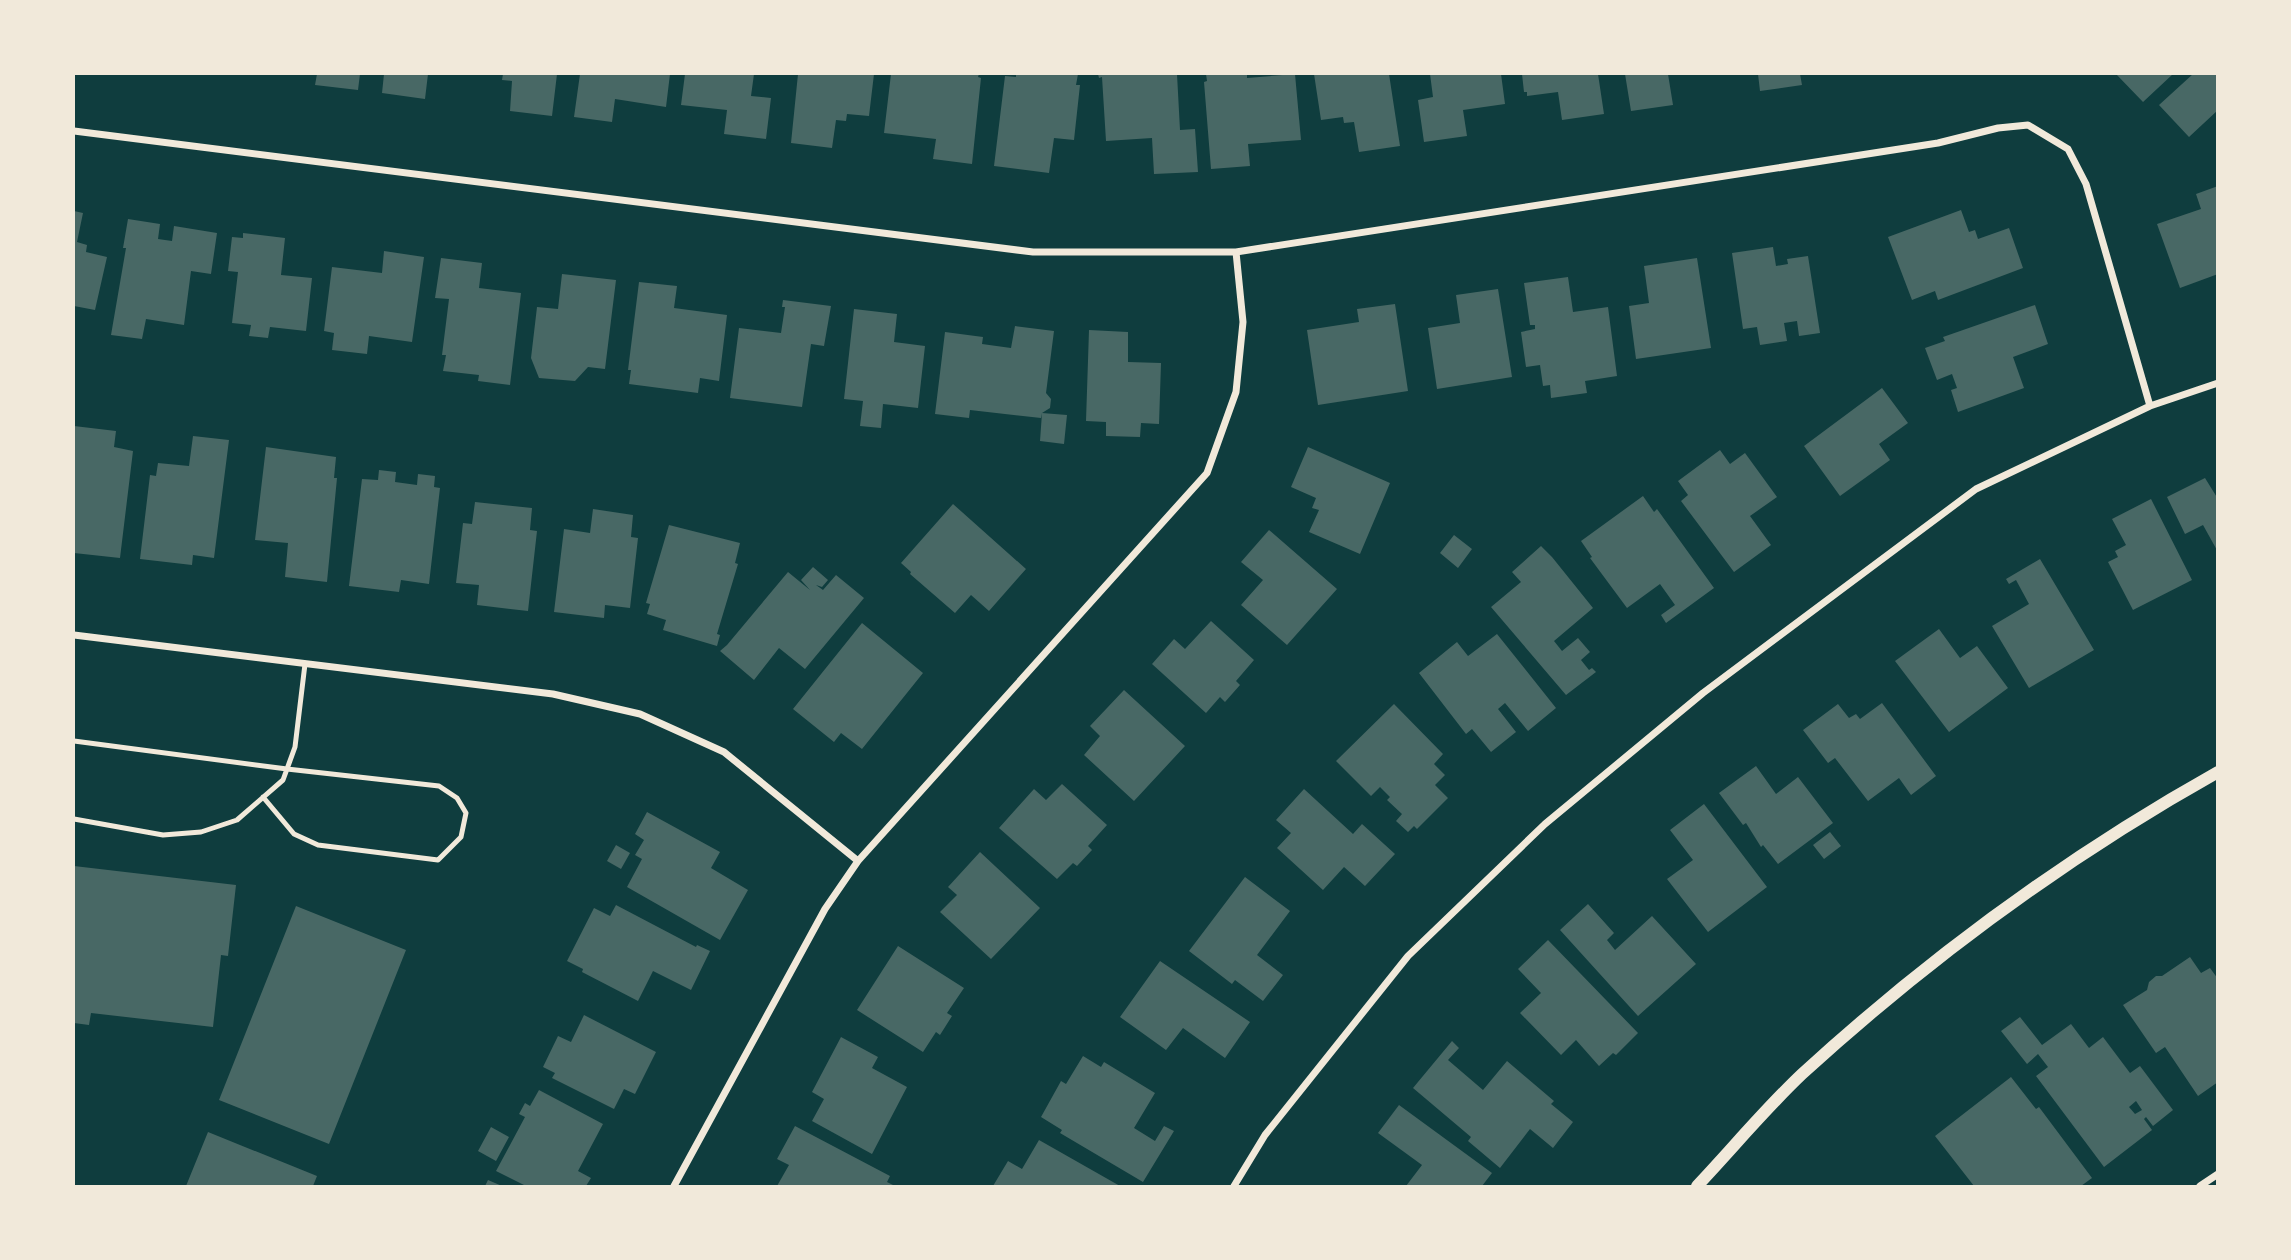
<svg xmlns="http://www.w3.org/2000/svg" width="2291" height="1260" font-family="Spectral,serif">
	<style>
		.building { fill: #486865; fill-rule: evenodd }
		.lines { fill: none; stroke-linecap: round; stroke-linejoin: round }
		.service { stroke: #f1e9da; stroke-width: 5 }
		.minor { stroke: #f1e9da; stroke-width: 7 }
		.tertiary { stroke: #f1e9da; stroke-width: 12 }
	</style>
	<rect width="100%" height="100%" fill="#0f3d3e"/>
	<path class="building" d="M317 74H360L358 90 315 85Z
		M384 74H428L425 99 382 93Z
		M503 74H557L552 116 510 111 512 81 502 80Z
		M580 74H670L666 107 615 99 612 122 574 117Z
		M685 74H754L751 96 771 98 766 139 724 134 727 110 681 105Z
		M798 74H874L869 116 847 114 846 121 836 120 832 148 791 143Z
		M891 74H979L978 77 981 78 972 164 933 159 936 139 884 133Z
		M1016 74H1078L1076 85H1080L1074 140 1054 138 1049 173 994 166 1005 76 1016 77Z
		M1098 74H1177L1180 130 1195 129 1198 172 1154 174 1152 138 1106 141 1102 77 1099 78Z
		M1206 74H1247V78L1295 74 1301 140 1248 144 1250 166 1211 169 1204 82 1207 81Z
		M1314 74H1389L1400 146 1359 152 1354 122 1344 123 1343 117 1321 120Z
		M1430 74H1501L1505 104 1463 110 1467 136 1424 142 1418 100 1433 97Z
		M1522 74H1598L1604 114 1562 120 1558 92 1527 96V92H1524Z
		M1625 74H1668L1673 105 1631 111Z
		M1758 74H1800L1802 85 1760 91Z
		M2116 74H2173L2143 102Z
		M2193 74H2218V110L2189 137 2159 105Z
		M2218 186V274L2180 288 2157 224 2201 209 2196 194Z
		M1961 210 1969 232 1975 230 1978 239 2009 228 2023 268 1938 300 1935 291 1912 300 1888 237Z
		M74 211 83 213 77 242 87 245 86 252 107 257 95 310 74 306Z
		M128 219 160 224 158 239 172 241 174 226 217 233 211 274 191 271 184 325 146 319 142 339 111 335 126 248H123Z
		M243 233 285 238 281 275 312 278 306 331 270 327 268 338 249 336 251 325 232 323 238 272 228 271 232 237 243 238Z
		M1773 247 1776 266 1788 264 1787 259 1808 256 1820 333 1799 336 1797 321 1784 323 1787 341 1760 345 1757 327 1743 329 1732 253Z
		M384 251 424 257 412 342 369 336 367 354 332 350 334 333 324 331 332 267 382 273Z
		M441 258 482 263 479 288 521 293 510 385 478 381 479 375 443 371 446 355H442L449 299 435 298Z
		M1697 258 1711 348 1636 359 1629 306 1649 303 1644 266Z
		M562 274 616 280 605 369 588 367 575 381 539 378 531 358 537 307 558 309Z
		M1568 277 1573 312 1608 307 1617 376 1585 381 1587 393 1551 398 1550 385 1543 386 1540 365 1526 367 1521 332 1535 329V325H1530L1524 283Z
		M639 282 677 286 674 308 727 315 719 381 700 378 698 393 629 384 631 370H628Z
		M1498 289 1512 377 1437 389 1428 328 1460 323 1456 295Z
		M783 300 831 306 824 346 811 344 802 407 730 398 739 328 781 333 785 307H782Z
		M1395 304 1408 391 1318 405 1307 330 1359 322 1357 309Z
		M2035 305 2048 344 2013 357 2024 388 1958 412 1951 390 1957 388 1952 374 1937 380 1925 348 1945 341 1943 337Z
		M854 309 897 314 894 342 925 346 918 408 883 404 881 428 860 426 863 401 844 399Z
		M1015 326 1054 331 1046 393 1051 399 1050 408 1042 413 1041 418 970 410 969 418 935 414 945 332 983 337 982 344 1011 348Z
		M1089 330 1128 332V362L1161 363 1159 424 1141 423 1140 437 1106 436V422L1086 421Z
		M1882 388 1908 423 1879 444 1890 460 1840 496 1804 446Z
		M1042 413 1067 415 1064 444 1040 441Z
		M74 426 116 431 114 447 133 451 120 558 74 553Z
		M193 436 229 440 214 558 193 555 192 565 140 559 150 475 156 476 158 463 189 466Z
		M266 447 336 457 334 478H337L327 582 285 577 288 543 255 540Z
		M1308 447 1390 483 1360 554 1309 532 1319 510 1312 508 1316 498 1291 487Z
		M1720 450 1730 464 1745 453 1777 497 1750 516 1771 545 1734 572 1681 501 1688 495 1678 481Z
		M379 470 396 472 395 482 417 485 418 474 435 476 434 487 440 488 429 584 401 580 399 592 349 586 362 479 378 480Z
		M2205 478 2218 499V552L2203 525 2185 534 2167 497Z
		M1643 496 1654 512 1657 509 1714 588 1666 623 1661 615 1675 605 1660 584 1627 608 1590 558 1592 557 1581 541Z
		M2151 499 2192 580 2133 610 2108 562 2118 557 2115 551 2126 545 2112 519Z
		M475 502 532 508 530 530 537 531 528 611 477 605 479 585 456 583 463 523 472 524Z
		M953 504 1026 569 989 611 971 595 955 613 910 574 911 572 901 563Z
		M593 509 633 515 631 537 638 538 630 608 605 605 604 618 554 612 564 529 590 533Z
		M669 525 740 543 735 563 738 564 717 634 720 635 717 646 663 630 666 620 647 614 650 604 646 603Z
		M1269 530 1337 589 1287 645 1241 605 1263 580 1241 562Z
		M1454 535 1472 549 1458 568 1440 553Z
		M1541 546 1552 557 1593 608 1554 641 1562 651 1578 638 1590 652 1581 660 1589 670 1592 668 1596 672 1566 695 1491 607 1521 582 1512 572Z
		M2040 559 2094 650 2029 688 1992 626 2029 604 2016 580 2009 584 2006 579Z
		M813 567 828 580 822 587 816 585 823 590 836 575 864 598 805 669 779 648 754 680 720 651 727 645 788 572 810 590 801 580Z
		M1211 621 1254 660 1236 681 1240 685 1225 702 1220 697 1206 713 1152 664 1174 639 1185 649Z
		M862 623 923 673 862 749 841 733 834 742 793 709Z
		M1939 629 1960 658 1977 646 2008 688 1949 732 1895 661Z
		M1497 634 1556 708 1528 731 1505 703 1498 709 1516 732 1491 752 1472 729 1466 734 1419 673 1457 642 1468 656Z
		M1124 690 1185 746 1134 801 1084 755 1100 736 1090 726Z
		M1882 703 1936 776 1911 795 1899 778 1868 801 1835 758 1828 763 1803 730 1838 704 1849 718 1856 714 1860 719Z
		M1394 704 1443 754 1434 764 1445 775 1435 785 1448 798 1417 829 1414 826 1408 832 1396 821 1402 814 1387 800 1390 797 1380 787 1371 796 1336 761Z
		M1756 766 1776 794 1798 777 1833 823 1778 864 1763 845 1761 847 1746 823 1743 825 1719 793Z
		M1062 784 1107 825 1088 846 1092 850 1077 866 1073 863 1057 879 999 828 1034 789 1046 800Z
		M1304 789 1353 834 1362 824 1395 854 1365 886 1344 867 1323 890 1277 848 1291 833 1276 820Z
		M1704 804 1767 887 1708 932 1667 879 1693 860 1670 830Z
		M647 812 720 852 711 868 748 890 720 940 627 887 642 859 635 855 644 840 635 834Z
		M1830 832 1841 846 1824 859 1813 845Z
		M616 845 630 853 621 869 607 861Z
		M980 852 1040 908 991 959 940 912 957 895 948 887Z
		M74 866 236 885 228 956 221 955 213 1027 91 1013 89 1025 74 1023Z
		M1245 877 1290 911 1257 955 1283 975 1263 1001 1235 980 1232 984 1189 951Z
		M1588 904 1614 933 1607 940 1615 950 1652 916 1696 964 1638 1016 1560 930Z
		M616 905 696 947 697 945 710 951 691 990 653 971 638 1001 582 972 583 969 567 961 594 908 610 916Z
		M296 906 406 950 329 1144 219 1100Z
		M1548 940 1638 1033 1616 1055 1613 1053 1599 1066 1576 1040 1561 1055 1520 1013 1541 993 1518 969Z
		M898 946 964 988 947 1013 952 1016 940 1035 936 1032 923 1052 857 1010Z
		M2190 957 2201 973 2210 968 2218 979V1082L2198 1096 2165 1047 2156 1053 2123 1005 2147 990 2149 982 2156 976H2162Z
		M1160 961 1250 1022 1225 1058 1183 1028 1166 1050 1120 1017Z
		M584 1015 656 1052 635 1094 624 1089 614 1109 552 1078 555 1073 543 1067 558 1036 571 1042Z
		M2020 1017 2042 1045 2071 1024 2089 1048 2103 1037 2130 1073 2140 1066 2173 1110 2153 1126 2146 1117 2144 1119 2152 1130 2104 1167 2036 1076 2048 1067 2038 1054 2027 1064 2001 1031ZM2136 1101 2142 1110 2135 1114 2129 1107Z
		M841 1037 878 1057 872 1068 907 1087 872 1154 812 1121 824 1099 812 1092Z
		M1452 1041 1459 1048 1448 1060 1483 1090 1507 1061 1554 1101 1551 1104 1573 1122 1553 1148 1530 1129 1500 1168 1468 1141 1471 1137 1413 1088Z
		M1083 1056 1101 1067 1104 1062 1155 1093 1134 1128 1155 1141 1164 1126 1174 1131 1143 1182 1060 1133 1062 1130 1041 1117 1061 1081 1066 1084Z
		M2011 1077 2036 1109 2039 1107 2092 1178 2081 1186H1974L1935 1136Z
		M539 1090 603 1124 578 1171 591 1178 586 1186H526L496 1171 525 1117 519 1114 525 1103 530 1106Z
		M1399 1105 1492 1173 1482 1186H1406L1422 1165 1378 1133Z
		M795 1126 890 1176 887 1182 895 1186H777L789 1165 777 1159Z
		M491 1127 509 1137 496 1161 478 1151Z
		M208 1132 317 1176 313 1186H186Z
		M1039 1140 1120 1186H993L1008 1161 1022 1169Z
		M488 1180 502 1186H485Z"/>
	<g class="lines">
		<path class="service" d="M74 741 287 769 439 786 457 798 466 813 461 837 438 860 318 845 294 834 263 797
			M74 819 163 835 201 832 237 820 283 780 295 747 305 664"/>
		<path class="minor" d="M74 131 1033 252H1236L1938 143 1998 128 2028 125 2068 149 2086 184 2150 406
			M74 635 553 694 640 714 724 752 858 861
			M674 1186 825 909 858 861 1207 473 1236 392 1243 322 1236 252
			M1234 1186 1265 1135 1408 956 1545 824 1703 693 1976 489 2150 406 2218 383
			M2200 1186 2218 1174"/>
		<path class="tertiary" d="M1697 1186C1732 1149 1765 1109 1802 1074 1929 958 2068 856 2218 772"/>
	</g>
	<rect width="2291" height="1260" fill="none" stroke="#f1e9da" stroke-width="150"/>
</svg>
